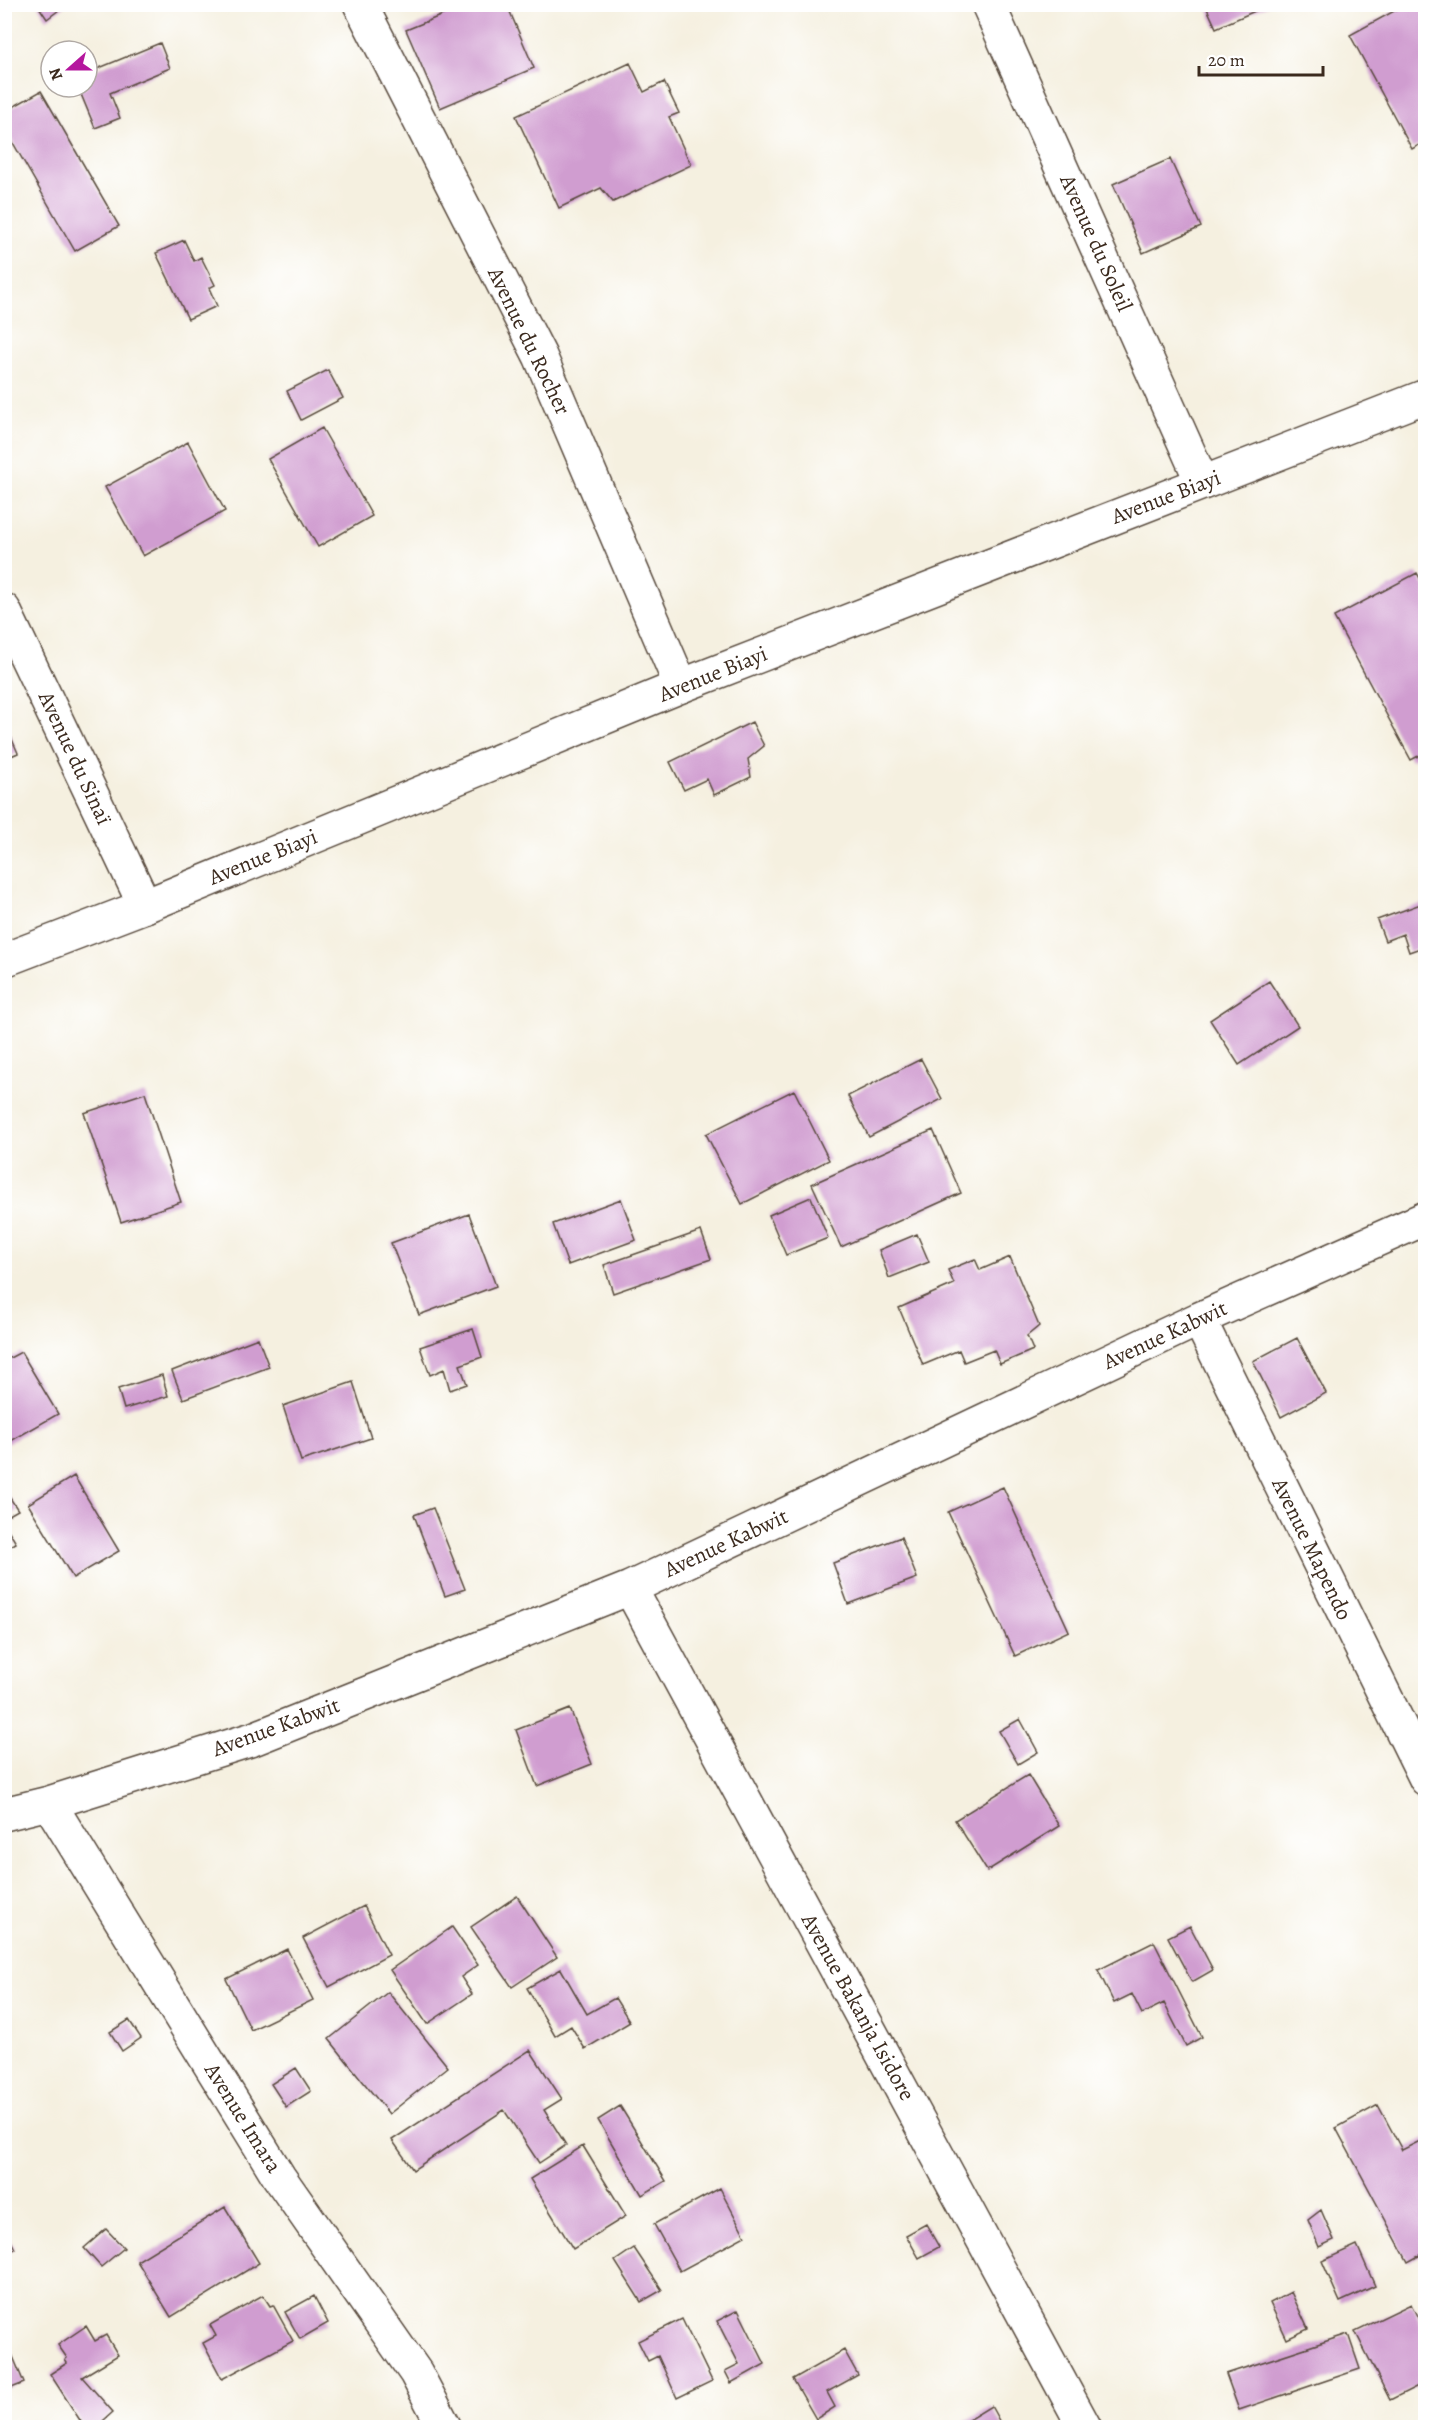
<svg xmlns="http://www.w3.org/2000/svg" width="1430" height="2432" font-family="Alegreya,serif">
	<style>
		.building { fill: #d09dd0 }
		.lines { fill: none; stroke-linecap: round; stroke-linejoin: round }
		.minor-casing { stroke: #57483b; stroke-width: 36 }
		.tertiary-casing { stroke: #57483b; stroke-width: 36 }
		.minor { stroke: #fff; stroke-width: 33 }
		.tertiary { stroke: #fff; stroke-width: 33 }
		.labels { text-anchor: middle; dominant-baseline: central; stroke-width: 5; stroke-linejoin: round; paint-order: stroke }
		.street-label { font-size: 22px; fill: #3b2a1e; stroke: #fff }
	</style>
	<rect width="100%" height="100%" fill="#fff"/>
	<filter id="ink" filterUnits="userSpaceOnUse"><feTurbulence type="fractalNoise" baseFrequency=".0167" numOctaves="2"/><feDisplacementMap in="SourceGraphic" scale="12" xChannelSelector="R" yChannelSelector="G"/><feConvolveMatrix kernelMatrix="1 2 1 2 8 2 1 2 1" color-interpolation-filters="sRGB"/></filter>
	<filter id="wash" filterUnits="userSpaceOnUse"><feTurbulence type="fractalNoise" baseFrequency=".008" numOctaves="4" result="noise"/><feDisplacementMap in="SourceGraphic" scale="24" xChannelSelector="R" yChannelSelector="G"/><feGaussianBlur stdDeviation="1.35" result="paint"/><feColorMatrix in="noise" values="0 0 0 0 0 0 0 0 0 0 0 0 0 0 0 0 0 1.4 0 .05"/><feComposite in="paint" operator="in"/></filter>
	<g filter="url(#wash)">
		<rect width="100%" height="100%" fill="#f5f0e0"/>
		<g id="blocks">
			<path class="building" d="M37 4H67L47 19Z
				M1205 4H1271L1216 28Z
				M1407 4H1426V141L1412 149 1350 35Z
				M467 5H507L534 68 440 108 406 30Z
				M160 43 170 68 110 93 120 118 95 128 78 87H87V73Z
				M630 63 644 92 664 82 679 113 669 117 691 165 613 202 601 188 559 208 516 116Z
				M41 91 119 226 75 251 4 127V112Z
				M1170 159 1201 227 1143 253 1113 184Z
				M184 240 194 261 201 257 215 285 209 288 217 306 188 319 156 253Z
				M328 370 343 398 301 420 287 391Z
				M322 428 372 516 318 547 268 459Z
				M188 442 225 511 143 556 105 487Z
				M1417 573 1426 589V752L1411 760 1334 617Z
				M4 721 18 753 4 759Z
				M752 722 764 746 748 759 751 777 714 795 707 779 684 790 670 762Z
				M1426 902V946L1409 952 1403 934 1385 941 1377 920Z
				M1269 981 1298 1026 1239 1065 1210 1020Z
				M921 1059 942 1099 869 1137 848 1096Z
				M794 1090 829 1160 742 1204 706 1134Z
				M145 1093 181 1202 121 1222 84 1113Z
				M933 1130 961 1193 841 1247 812 1184Z
				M811 1197 828 1238 786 1255 769 1215Z
				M621 1199 636 1240 568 1265 553 1224Z
				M469 1214 496 1286 419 1315 391 1243Z
				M701 1231 711 1259 613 1293 604 1265Z
				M917 1234 929 1262 889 1278 879 1250Z
				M1010 1257 1039 1326 1027 1336 1033 1350 1000 1364 994 1350 964 1362 959 1350 923 1365 899 1308 954 1284 948 1270 975 1259 980 1270Z
				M473 1329 482 1357 460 1365 467 1384 450 1390 444 1369 430 1375 420 1347Z
				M258 1338 269 1367 183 1399 172 1371Z
				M1297 1338 1326 1393 1281 1417 1253 1361Z
				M21 1352 58 1414 4 1445V1361Z
				M162 1375 168 1396 124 1409 118 1389Z
				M353 1382 371 1438 301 1461 283 1406Z
				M74 1476 119 1551 73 1578 28 1504Z
				M1003 1487 1069 1631 1015 1656 948 1512Z
				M4 1489 18 1510 4 1518Z
				M433 1508 465 1589 445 1596 414 1515Z
				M4 1523 16 1543 4 1550Z
				M901 1537 917 1578 848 1604 833 1563Z
				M570 1709 592 1764 537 1786 516 1730Z
				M1020 1719 1038 1752 1018 1764 999 1731Z
				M1028 1775 1059 1826 987 1871 955 1820Z
				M517 1896 557 1957 512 1987 471 1927Z
				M364 1906 389 1955 329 1987 303 1938Z
				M1190 1926 1213 1970 1192 1982 1168 1937Z
				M452 1927 478 1965 461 1977 472 1994 427 2024 390 1970Z
				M1154 1942 1202 2037 1186 2046 1164 2003 1142 2014 1132 1994 1114 2003 1098 1970Z
				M287 1949 313 2000 251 2030 226 1979Z
				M561 1969 587 2014 615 1998 630 2022 585 2049 571 2026 555 2036 527 1988Z
				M388 1992 448 2067 389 2114 329 2039Z
				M129 2020 141 2038 122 2051 110 2032Z
				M530 2050 562 2099 544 2110 566 2145 539 2163 504 2110 413 2170 392 2140Z
				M296 2068 311 2091 286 2107 271 2084Z
				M1378 2105 1402 2150 1426 2138V2252L1408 2262 1336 2128Z
				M620 2106 666 2181 642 2195 598 2120Z
				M583 2146 626 2216 573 2249 530 2179Z
				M720 2188 745 2236 680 2271 654 2224Z
				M225 2207 259 2263 171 2317 137 2261Z
				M1321 2210 1334 2240 1319 2247 1308 2220Z
				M926 2224 939 2247 919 2258 906 2235Z
				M5 2229 15 2249 5 2255Z
				M106 2229 124 2248 101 2267 84 2248Z
				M1357 2245 1375 2286 1340 2302 1322 2261Z
				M634 2248 662 2290 641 2302 615 2261Z
				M1291 2292 1308 2329 1287 2339 1270 2303Z
				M263 2295 270 2306 273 2305 293 2341 222 2379 203 2343 216 2336 210 2325Z
				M314 2296 328 2323 300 2339 285 2312Z
				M1411 2304 1426 2334V2382L1390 2400 1355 2331Z
				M738 2310 765 2364 731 2383 725 2371 739 2364 717 2321Z
				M682 2319 712 2381 677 2398 658 2356 648 2361 638 2341Z
				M86 2326 95 2341 106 2335 118 2355 82 2377 113 2412 95 2428H85L50 2374 67 2363 65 2360 67 2358 58 2345Z
				M1348 2334 1360 2369 1239 2410 1226 2374Z
				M4 2335 24 2383 4 2391Z
				M844 2350 858 2375 827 2392 835 2407 816 2419 793 2379Z
				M991 2406 1003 2428H955Z"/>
		</g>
	</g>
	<g filter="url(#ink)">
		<use href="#blocks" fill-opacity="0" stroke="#57483b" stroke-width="1.5"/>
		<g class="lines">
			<defs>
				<path id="minor" d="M360 4 540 356 681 686
					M988 4 1202 482
					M4 610 145 906
					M1199 1319 1426 1779
					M630 1588 1085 2428
					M49 1803 279 2177 416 2373 445 2428
					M4 1814 49 1803 253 1739 630 1588 1199 1319 1426 1218"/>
				<path id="tertiary" d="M4 960 145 906 681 686 1426 396"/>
			</defs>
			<use href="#minor" class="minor-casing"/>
			<use href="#tertiary" class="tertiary-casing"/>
			<use href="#minor" class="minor"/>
			<use href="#tertiary" class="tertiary"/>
		</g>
	</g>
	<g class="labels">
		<g class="street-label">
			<text transform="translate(1096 243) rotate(66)">Avenue du Soleil</text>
			<text transform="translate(529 341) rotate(64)">Avenue du Rocher</text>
			<text transform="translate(1166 497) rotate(-21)">Avenue Biayi</text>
			<text transform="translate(713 674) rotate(-22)">Avenue Biayi</text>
			<text transform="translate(75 758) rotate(65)">Avenue du Sinaï</text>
			<text transform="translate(263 857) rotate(-22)">Avenue Biayi</text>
			<text transform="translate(1165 1335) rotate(-25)">Avenue Kabwit</text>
			<text transform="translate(726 1543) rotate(-25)">Avenue Kabwit</text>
			<text transform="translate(1312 1549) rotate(64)">Avenue Mapendo</text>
			<text transform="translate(276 1727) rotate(-20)">Avenue Kabwit</text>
			<text transform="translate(858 2007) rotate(61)">Avenue Bakanja Isidore</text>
			<text transform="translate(243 2118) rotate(58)">Avenue Imara</text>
		</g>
	</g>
	<rect width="1430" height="2432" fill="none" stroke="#fff" stroke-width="24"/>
	<g transform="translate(69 69) rotate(249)"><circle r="28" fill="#ffffff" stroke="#b1aaa5" stroke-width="1.5"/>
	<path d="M0-4.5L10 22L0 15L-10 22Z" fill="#b5179e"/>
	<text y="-9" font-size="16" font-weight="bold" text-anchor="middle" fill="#3b2a1e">N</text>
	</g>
	<path d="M1199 66v9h124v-9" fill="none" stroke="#3b2a1e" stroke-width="3"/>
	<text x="1208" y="66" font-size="18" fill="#3b2a1e" stroke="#ffffff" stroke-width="4.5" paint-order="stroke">20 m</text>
</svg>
